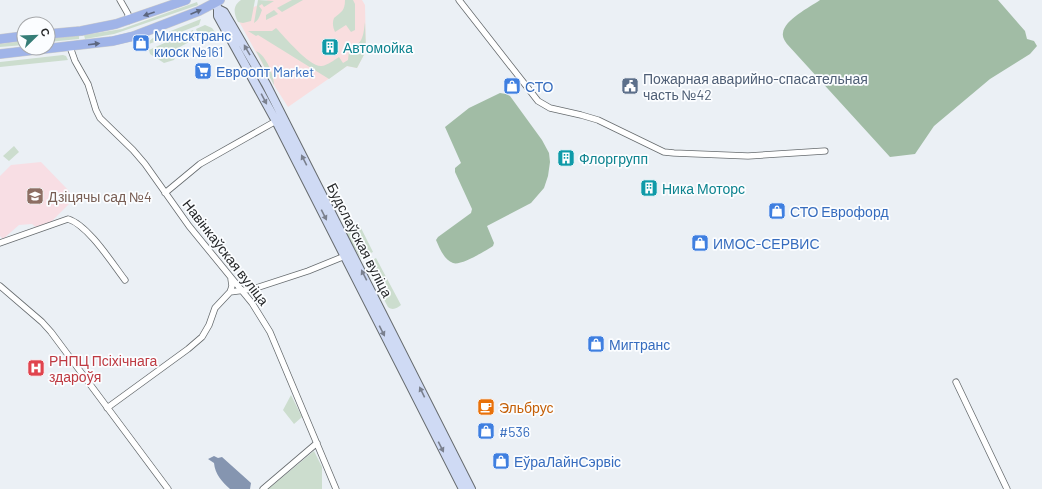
<svg xmlns="http://www.w3.org/2000/svg" width="1042" height="489" font-family="Barlow,sans-serif">
	<style>
		.commercial { fill: #f9dedf }
		.education { fill: #f8dee4 }
		.green { fill: #ccddce }
		.forest { fill: #a1bca5 }
		.water { fill: #8595b0 }
		.lines { fill: none; stroke-linecap: round; stroke-linejoin: round }
		.minor-casing { stroke: #666b6e; stroke-width: 7 }
		.secondary-casing { stroke: #666b6e; stroke-width: 10 }
		.primary-casing { stroke: #cbcbcc; stroke-width: 10 }
		.minor { stroke: #fff; stroke-width: 5.5 }
		.secondary { stroke: #cfdaf4; stroke-width: 8 }
		.primary { stroke: #a0b4e8; stroke-width: 9 }
		.oneway { fill: #5c667f }
		.oneway2 { fill: #7a808e }
		.labels { text-anchor: middle; dominant-baseline: central; stroke-width: 3.5; stroke-linejoin: round; paint-order: stroke }
		.shop-label { font-size: 14px; fill: #366cbe; stroke: #fbfdff; text-anchor: start }
		.culture-label { font-size: 14px; fill: #0d838f; stroke: #fbfdff; text-anchor: start }
		.service-label { font-size: 14px; fill: #4e5e75; stroke: #fbfdff; text-anchor: start }
		.education-label { font-size: 14px; fill: #785e54; stroke: #fbfdff; text-anchor: start }
		.street-label { font-size: 14px; fill: #252729; stroke: #fbfdff }
		.health-label { font-size: 14px; fill: #be3a42; stroke: #fbfdff; text-anchor: start }
		.food-label { font-size: 14px; fill: #c56008; stroke: #fbfdff; text-anchor: start }
	</style>
	<rect width="100%" height="100%" fill="#ebf0f5"/>
	<path class="commercial" d="M268 0H362L365 5 366 51 357 68 347 66 288 107 274 85 236 16Z"/>
	<path class="education" d="M41 162 69 191 72 201 48 225 38 229 32 224 19 225 3 239 0 236V176L11 165Z"/>
	<path class="green" d="M241 0H255L251 21 243 23 238 22C234 14 232 6 241 0Z
		M258 0 274 1 264 7 262 4 259 6 262 10C260 15 259 20 254 23Z
		M292 0H303L282 12 277 8Z
		M345 0H353L355 4V30L351 32 346 25 335 32C333 27 332 23 334 18 341 12 345 11 345 0Z
		M197 2 198 5 123 31 114 34 85 39 84 35 122 29Z
		M274 10 278 14 266 20V15Z
		M201 19 199 25 149 44 148 42 153 38Z
		M365 22 366 51 357 68 347 66 329 79 258 35 256 36 248 31H272L276 28C285 37 310 68 322 66 328 65 334 60 339 57L343 63 348 60 349 51C363 42 363 38 365 22Z
		M205 25 212 28 218 36 203 44 196 29Z
		M193 30 196 38 180 47 174 60 164 63 150 54 149 50Z
		M79 35V39L48 42V39Z
		M24 41V45L0 47V44Z
		M256 51C266 55 274 75 274 85Z
		M63 55 66 56 68 60 0 67V62Z
		M14 146 19 152 9 161 3 156Z
		M359 224 373 252 362 257 359 256 346 233 349 229Z
		M376 258 401 305C397 308 393 311 388 307L366 266 367 263Z
		M291 395 302 417 294 424 283 410Z
		M314 451 322 467V489H268Z"/>
	<path class="forest" d="M820 0H998L1025 31 1027 39 1034 41 1037 46 1030 54 990 79 934 126 915 154 890 157 787 44C785 41 782 37 783 33 784 20 810 7 820 0Z
		M500 93 506 94 510 96 542 140 549 153 550 162 548 176 544 188 531 203 487 226 494 243 493 246C485 251 461 266 453 263 444 260 439 247 436 240L438 237 471 213 472 209 455 172V168L461 163 445 127 469 108Z"/>
	<path class="water" d="M214 456 218 458 222 457 251 483 250 489H230C222 482 215 474 214 463L208 459Z"/>
	<g class="lines">
		<defs>
			<path id="minor" d="M120 0 128 14V21
				M459 0 538 101 550 108 581 115 598 120 664 152 674 153 748 156 825 151
				M70 47 75 61 88 84 96 110 100 118 133 150 145 164 189 226 252 303 270 332 336 489
				M165 193 200 164 276 121
				M0 243 68 219C88 225 112 263 125 280
				M0 286 42 322 51 332 168 489
				M230 292 253 289 308 271 345 256
				M956 382 1007 489
				M107 408 188 349 202 337 209 325 215 308 230 292 232 286 231 279
				M263 489 317 443"/>
			<path id="secondary" d="M215 2 218 9V16L276 121 463 489
				M218 9 224 12 266 84 471 489"/>
			<path id="primary" d="M48 34 81 31 116 24 186 0
				M0 39 24 36
				M0 54 113 41 134 36 199 11 220 0"/>
		</defs>
		<use href="#minor" class="minor-casing"/>
		<use href="#secondary" class="secondary-casing"/>
		<use href="#primary" class="primary-casing"/>
		<use href="#minor" class="minor"/>
		<use href="#secondary" class="secondary"/>
		<use href="#primary" class="primary"/>
	</g>
	<defs><path id="oneway-solid" d="M-6-.8H1V-3.2L6.5 0L1 3.2V.8H-6Z"/></defs>
	<g class="oneway">
		<use href="#oneway-solid" transform="translate(196 12) rotate(-23)"/>
		<use href="#oneway-solid" transform="translate(149 14) rotate(161)"/>
		<use href="#oneway-solid" transform="translate(94 44) rotate(-7)"/>
	</g>
	<g class="oneway2">
		<use href="#oneway-solid" transform="translate(247 50) rotate(-120)"/>
		<use href="#oneway-solid" transform="translate(264 99) rotate(62)"/>
		<use href="#oneway-solid" transform="translate(304 160) rotate(-117)"/>
		<use href="#oneway-solid" transform="translate(324 215) rotate(63)"/>
		<use href="#oneway-solid" transform="translate(364 275) rotate(-117)"/>
		<use href="#oneway-solid" transform="translate(382 331) rotate(63)"/>
		<use href="#oneway-solid" transform="translate(422 392) rotate(-116)"/>
		<use href="#oneway-solid" transform="translate(441 447) rotate(63)"/>
	</g>
	<defs>
		<symbol id="shop-square" viewBox="-11 -11 22 22"><rect x="-9" y="-9" width="18" height="18" rx="4" fill="#3f7fe0" stroke="#fbfdff"/><path d="M-5-2.5h2.3a2.7 3.5 0 0 1 5.4 0H5L5.5 6h-11ZM-1.5-2.5h3a1.5 2.3 0 0 0-3 0Z" fill="#fff"/></symbol>
		<symbol id="building-square" viewBox="-11 -11 22 22"><rect x="-9" y="-9" width="18" height="18" rx="4" fill="#0f9aa8" stroke="#fbfdff"/><path d="M-4-6H4V6H1V3H-1V6H-4ZM-2.5-4.3h1.7v1.8h-1.7ZM.8-4.3h1.7v1.8H.8ZM-2.5-1h1.7V.8h-1.7ZM.8-1h1.7V.8H.8Z" fill="#fff"/></symbol>
		<symbol id="supermarket-square" viewBox="-11 -11 22 22"><rect x="-9" y="-9" width="18" height="18" rx="4" fill="#3f7fe0" stroke="#fbfdff"/><path d="M-6-5.5h2.5l.6 2H6L4.5 2H-2.5L-4.4-4H-6ZM-1.5 3.2a1.3 1.3 0 1 0 .1 0ZM3 3.2a1.3 1.3 0 1 0 .1 0Z" fill="#fff"/></symbol>
		<symbol id="civic-square" viewBox="-11 -11 22 22"><rect x="-9" y="-9" width="18" height="18" rx="4" fill="#5c6f8a" stroke="#fbfdff"/><path d="M-.6-6.5H3V-4.5H.6V-3L4-1V1h2V6H-6V1h2V-1L-.6-3ZM-1.2 2.5V6h2.4V2.5Z" fill="#fff"/></symbol>
		<symbol id="school-square" viewBox="-11 -11 22 22"><rect x="-9" y="-9" width="18" height="18" rx="4" fill="#8d6e63" stroke="#fbfdff"/><path d="M0-5L7-2L0 1L-7-2ZM-4 1L0 2.5L4 1V4Q0 6-4 4Z" fill="#fff"/></symbol>
		<symbol id="hospital-square" viewBox="-11 -11 22 22"><rect x="-9" y="-9" width="18" height="18" rx="4" fill="#e0444e" stroke="#fbfdff"/><path d="M-5-5h3v3.5h4V-5h3V5h-3V1.5h-4V5h-3Z" fill="#fff"/></symbol>
		<symbol id="cafe-square" viewBox="-11 -11 22 22"><rect x="-9" y="-9" width="18" height="18" rx="4" fill="#e8710a" stroke="#fbfdff"/><path d="M-5.5-4.5H6V0H3Q3 3.5 0 3.5H-2.5Q-5.5 3.5-5.5 0ZM3-3.2v2h1.7v-2ZM-6 4.5H4V6H-6Z" fill="#fff"/></symbol>
	</defs>
	<g fill-rule="evenodd">
		<use href="#shop-square" x="131" y="33" width="20" height="20"/>
		<use href="#building-square" x="320" y="37" width="20" height="20"/>
		<use href="#supermarket-square" x="193" y="61" width="20" height="20"/>
		<use href="#shop-square" x="502" y="76" width="20" height="20"/>
		<use href="#civic-square" x="620" y="76" width="20" height="20"/>
		<use href="#building-square" x="556" y="148" width="20" height="20"/>
		<use href="#building-square" x="639" y="178" width="20" height="20"/>
		<use href="#school-square" x="25" y="186" width="20" height="20"/>
		<use href="#shop-square" x="767" y="201" width="20" height="20"/>
		<use href="#shop-square" x="690" y="233" width="20" height="20"/>
		<use href="#shop-square" x="586" y="334" width="20" height="20"/>
		<use href="#hospital-square" x="26" y="358" width="20" height="20"/>
		<use href="#cafe-square" x="476" y="397" width="20" height="20"/>
		<use href="#shop-square" x="476" y="421" width="20" height="20"/>
		<use href="#shop-square" x="491" y="451" width="20" height="20"/>
	</g>
	<g class="labels">
		<g class="shop-label">
			<text x="154" y="35">Минсктранс<tspan x="154" dy="16">киоск №161</tspan></text>
			<text x="216" y="71">Евроопт Market</text>
			<text x="525" y="86">СТО</text>
			<text x="790" y="211">СТО Еврофорд</text>
			<text x="713" y="243">ИМОС-СЕРВИС</text>
			<text x="609" y="344">Мигтранс</text>
			<text x="499" y="431">#536</text>
			<text x="514" y="461">ЕўраЛайнСэрвіс</text>
		</g>
		<g class="culture-label">
			<text x="343" y="47">Автомойка</text>
			<text x="579" y="158">Флоргрупп</text>
			<text x="662" y="188">Ника Моторс</text>
		</g>
		<g class="service-label">
			<text x="643" y="78">Пожарная аварийно-спасательная<tspan x="643" dy="16">часть №42</tspan></text>
		</g>
		<g class="education-label">
			<text x="48" y="196">Дзіцячы сад №4</text>
		</g>
		<g class="street-label">
			<text transform="translate(360 240) rotate(63)">Будслаўская вуліца</text>
			<text transform="translate(226 252) rotate(52)">Навінкаўская вуліца</text>
		</g>
		<g class="health-label">
			<text x="49" y="360">РНПЦ Псіхічнага<tspan x="49" dy="16">здароўя</tspan></text>
		</g>
		<g class="food-label">
			<text x="499" y="407">Эльбрус</text>
		</g>
	</g>
	<g transform="translate(36 36) rotate(67)"><circle r="19" fill="#fbfdff" stroke="#a5a7a9"/>
	<path d="M0-3L7 15L0 10L-7 15Z" fill="#357d77"/>
	<text y="-6" font-size="11" font-weight="bold" text-anchor="middle" fill="#252729">С</text>
	</g>
</svg>
